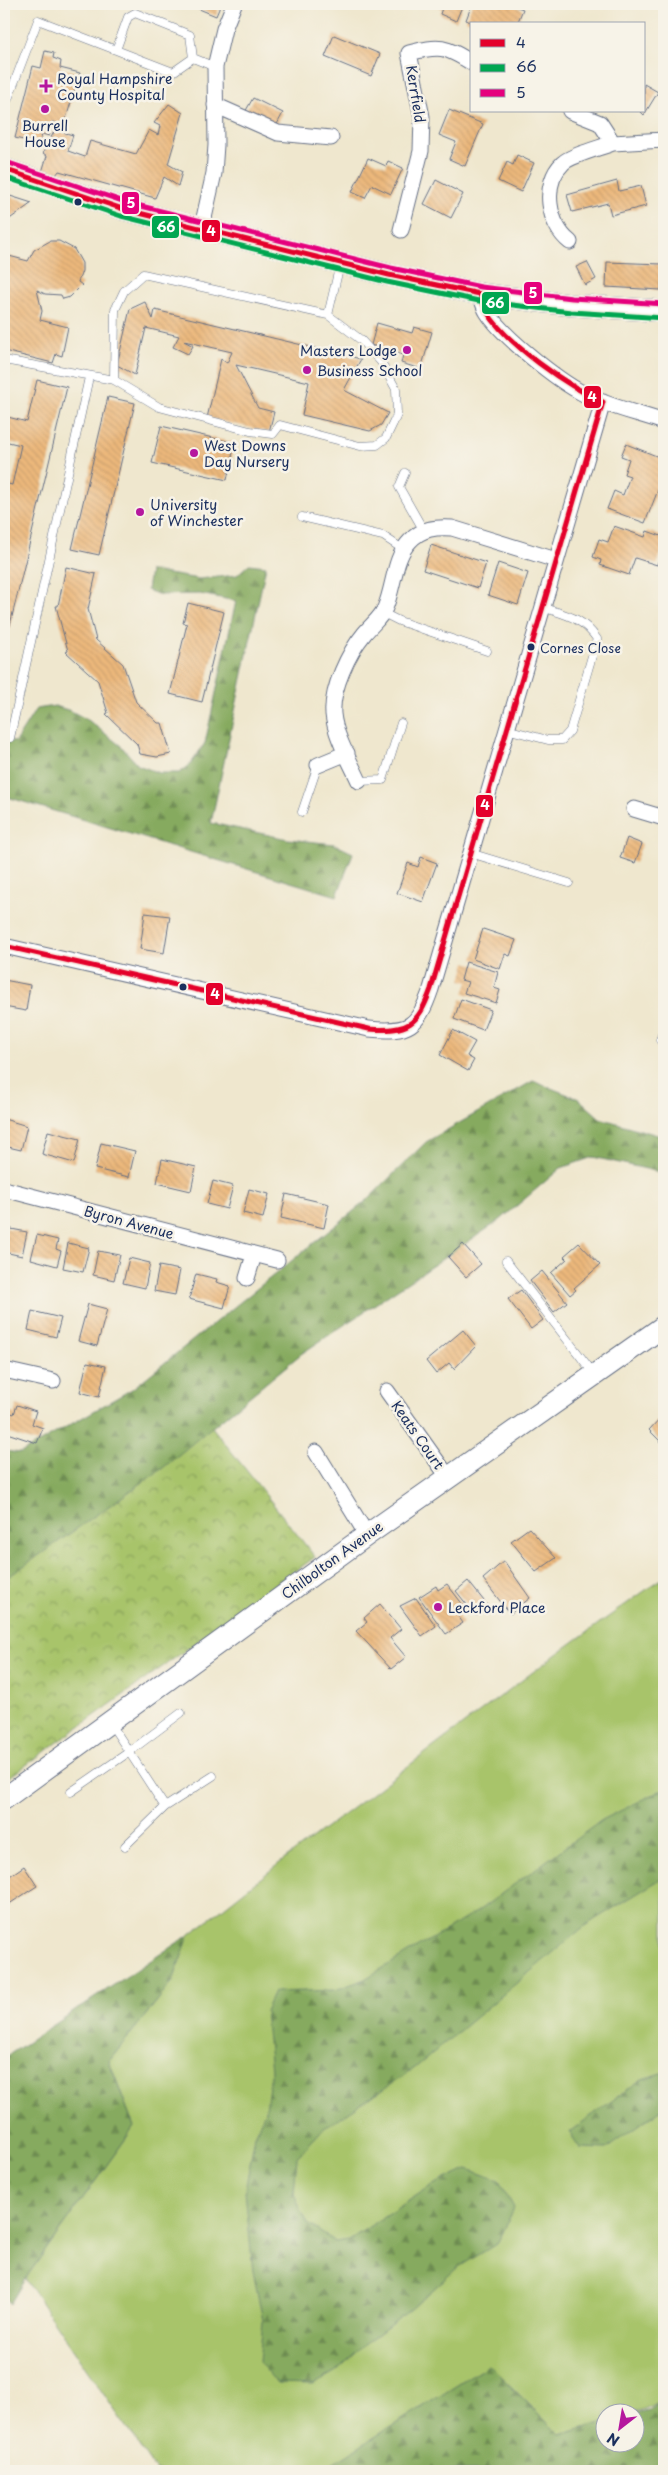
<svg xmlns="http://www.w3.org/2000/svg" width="668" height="2475" font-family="'Playpen Sans',sans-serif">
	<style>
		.green { fill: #a8c46a; stroke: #627a64 }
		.forest { fill: url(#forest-firs); stroke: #506c5e }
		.park { fill: url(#park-crowns); stroke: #627a64 }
		.building { fill: url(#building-back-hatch) }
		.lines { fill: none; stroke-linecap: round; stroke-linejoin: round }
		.service-casing { stroke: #656f85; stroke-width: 9 }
		.minor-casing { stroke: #656f85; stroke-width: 17 }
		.secondary-casing { stroke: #656f85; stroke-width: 23 }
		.service { stroke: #fff; stroke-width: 8 }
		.minor { stroke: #fff; stroke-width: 15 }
		.secondary { stroke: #fff; stroke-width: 21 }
		.bus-1-casing { stroke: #f7f3e8; stroke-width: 9 }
		.bus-2-casing { stroke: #f7f3e8; stroke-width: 9 }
		.bus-3-casing { stroke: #f7f3e8; stroke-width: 9 }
		.bus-1 { stroke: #e4002b; stroke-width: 5 }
		.bus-2 { stroke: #00a651; stroke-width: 5 }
		.bus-3 { stroke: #e5007d; stroke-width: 5 }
		.poi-dot { fill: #b5179e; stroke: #f7f3e8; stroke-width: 2 }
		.bus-dot { fill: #1b2f5e; stroke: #f7f3e8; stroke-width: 2 }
		.labels { text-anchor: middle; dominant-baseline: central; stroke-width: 5; stroke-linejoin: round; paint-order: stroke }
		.bus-label { font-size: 13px; fill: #1b2f5e; stroke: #f7f3e8; text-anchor: start }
		.poi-label { font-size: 14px; fill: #1b2f5e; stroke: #f7f3e8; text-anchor: start }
		.street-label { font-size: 14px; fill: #1b2f5e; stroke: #f7f3e8 }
		.line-badge { stroke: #f7f3e8; stroke-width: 2 }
		.badge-label { font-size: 14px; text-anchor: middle; font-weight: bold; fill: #fff }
	</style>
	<defs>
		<pattern id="forest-firs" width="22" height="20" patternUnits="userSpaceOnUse" patternTransform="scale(1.25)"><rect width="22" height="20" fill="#86aa5e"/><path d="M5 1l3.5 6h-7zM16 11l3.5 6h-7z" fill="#6d8b51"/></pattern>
		<pattern id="park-crowns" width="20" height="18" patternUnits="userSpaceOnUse" patternTransform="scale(1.25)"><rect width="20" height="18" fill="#a8c46a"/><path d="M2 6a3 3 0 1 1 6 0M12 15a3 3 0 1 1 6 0" fill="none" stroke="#88a05a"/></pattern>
		<pattern id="building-back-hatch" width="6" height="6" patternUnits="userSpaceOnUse" patternTransform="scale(1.25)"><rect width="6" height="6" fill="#ecb87b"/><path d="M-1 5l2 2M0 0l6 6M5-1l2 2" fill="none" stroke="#ca9e6d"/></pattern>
	</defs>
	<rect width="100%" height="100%" fill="#f7f3e8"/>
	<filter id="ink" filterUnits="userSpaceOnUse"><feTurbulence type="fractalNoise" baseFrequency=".02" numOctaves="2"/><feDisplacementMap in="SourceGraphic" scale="10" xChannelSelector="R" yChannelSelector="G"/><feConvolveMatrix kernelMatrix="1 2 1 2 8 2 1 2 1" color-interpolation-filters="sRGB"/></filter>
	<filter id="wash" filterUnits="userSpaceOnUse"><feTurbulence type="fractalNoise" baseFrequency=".0096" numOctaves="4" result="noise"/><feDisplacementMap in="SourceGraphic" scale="20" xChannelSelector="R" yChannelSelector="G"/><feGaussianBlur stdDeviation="1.12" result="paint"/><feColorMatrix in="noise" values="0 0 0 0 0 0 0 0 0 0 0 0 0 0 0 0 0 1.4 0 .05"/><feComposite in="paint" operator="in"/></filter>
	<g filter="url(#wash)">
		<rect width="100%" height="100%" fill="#efe7ce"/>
		<path class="green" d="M664 1577V2397C640 2415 634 2412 606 2412L605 2422 560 2435 489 2365 323 2471H156L25 2279 134 2127 109 2061 173 1981 189 1935 281 1862 562 1650Z"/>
		<path class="forest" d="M249 564 266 566 211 823 288 839 334 844 353 853 337 896 4 796V740L15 742 36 709 55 706 71 711 88 720 121 746 138 765 159 773H179L190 765 205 743 236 601 200 594 160 595 147 590 150 571 199 579 237 575Z
			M533 1081 579 1099 600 1118 664 1137V1173L593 1157 561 1168 499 1221 301 1354 163 1468 4 1580V1451L21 1453 132 1389 366 1201 426 1142Z
			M664 1789V1877L586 1925 415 2068 323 2129 297 2157 294 2194 308 2224 335 2242 349 2240 431 2186 467 2169 499 2180 514 2208 498 2243 457 2268 411 2309 368 2342 335 2372 313 2384 277 2383 259 2362 263 2321 253 2271 245 2191 255 2135 266 2109 271 2070 265 2011 274 1992 335 1990 363 1980 478 1911 602 1820Z
			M189 1935 173 1981 109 2061 134 2127 25 2279 10 2304 4 2297V2058Z
			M661 2073H664L663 2108 606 2149 580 2148 569 2132 642 2079Z
			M489 2365 560 2435 605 2422 606 2442H636V2413L648 2410 664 2397V2471H321Z"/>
		<path class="park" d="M212 1427 315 1557 4 1781V1580L163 1468Z"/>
		<g id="blocks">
			<path class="building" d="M187 4H221L216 16Z
				M432 4H463L456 21 440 14 442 8Z
				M472 4H509L523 9 517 24H475L466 20Z
				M334 35 380 54 371 76 325 57Z
				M45 51 54 53 53 58 61 61 60 68 80 73 64 125 52 122 49 136 42 134 40 144 15 138 33 66 41 68Z
				M644 84 658 92 644 115 640 111H644Z
				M253 98 283 113 274 130 244 114Z
				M169 104 183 113 168 164 182 172 178 186 164 177 155 198 59 171 56 175 42 172 47 156 43 153 55 130 73 135 68 151 85 157 90 141 136 154 149 130 158 135 160 126 154 123Z
				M449 110 483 124 465 166 449 159 456 142 439 135Z
				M517 155 534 163 521 192 498 181 507 162 513 165Z
				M368 158 386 166 388 161 403 168 391 194 372 185 365 198 352 192Z
				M436 180 463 194 451 218 424 204Z
				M617 181 619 191 641 186 646 206 611 215 608 203 572 212 567 195Z
				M4 194 32 203 4 223Z
				M50 241H59L74 249 82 263V271L78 282 82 285 70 297 63 299 61 295 45 294 37 290 42 311 40 320 68 327 62 356 56 354 53 363 4 351V243L9 256 28 261 34 250Z
				M587 262 596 279 585 285 576 267Z
				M607 262 662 264 661 290 606 287Z
				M145 302 153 319 155 310 361 359 344 390 388 413 381 425 370 431 302 415 309 382 236 365 258 408 274 412 269 432 207 418 221 359 227 363 232 352 184 341 193 346 188 354 173 347 179 336 146 328 135 375 117 365 130 309Z
				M377 323 412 333 414 327 432 332 421 369 401 363 403 355 371 345Z
				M37 380 67 387 4 650V521L7 505H4V483L12 485 21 445 4 441V416L27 422Z
				M108 397 135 403 99 555 72 549Z
				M161 426 235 443 227 480 152 463Z
				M626 444 664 459V493L658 490 645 523 607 509 614 491 623 495 630 476 624 474 629 459 621 456Z
				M614 526 645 537 647 531 664 537V545L657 565 635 558 629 575 600 565 601 560 593 557 599 539 608 542Z
				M431 545 486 563 478 588 423 570Z
				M498 563 528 573 518 605 488 595Z
				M66 567 96 574 88 609 96 640 123 664 136 702 158 723H162L171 754 157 757 140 754 137 744 106 714 108 713 98 681 66 652 68 651 56 606H58Z
				M188 603 224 612 202 702 170 694 187 624 183 623Z
				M627 838 642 844 635 863 620 858Z
				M421 857 437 863 423 902 397 893 408 863 418 867Z
				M145 913 170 916 164 953 140 949Z
				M483 929 516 940 510 956 505 954 500 969 473 959Z
				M466 962 498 972 494 988 500 990 496 1003 464 993 468 982 461 980Z
				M4 980 30 985 26 1011 4 1007Z
				M461 999 491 1010 483 1030 454 1019Z
				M453 1030 475 1042 467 1056 474 1060 468 1071 440 1055Z
				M4 1119 27 1126 21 1150 4 1146Z
				M48 1131 80 1139 74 1163 42 1154Z
				M101 1143 135 1151 129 1177 95 1169Z
				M162 1159 196 1167 191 1191 157 1183Z
				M213 1181 233 1186 227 1209 207 1204Z
				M249 1189 269 1194 263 1218 243 1213Z
				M286 1194 329 1204 324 1228 281 1218Z
				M6 1228 27 1232 22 1256 4 1252Z
				M37 1235 58 1240 56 1249 61 1251 57 1266 31 1259Z
				M68 1243 89 1248 83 1272 63 1268Z
				M579 1243 600 1265 574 1288 576 1290 570 1295 551 1273 567 1259 564 1256Z
				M463 1244 481 1264 466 1277 448 1257Z
				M98 1251 120 1255 114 1280 93 1275Z
				M129 1258 150 1263 145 1288 123 1283Z
				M159 1266 180 1270 175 1295 154 1291Z
				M542 1271 567 1302 554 1312 530 1281Z
				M196 1274 217 1279 216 1282 230 1286 224 1308 189 1299Z
				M521 1290 543 1320 531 1329 508 1299Z
				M88 1304 107 1309 97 1346 78 1341Z
				M32 1311 61 1318 56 1337 28 1330Z
				M463 1330 476 1346 454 1369 449 1363 436 1374 426 1361Z
				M87 1362 106 1366 99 1397 80 1392Z
				M17 1405 36 1411 32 1424 43 1428 37 1443 4 1432V1410L14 1414Z
				M664 1414V1445L649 1430Z
				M529 1528 556 1558 536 1572 511 1541Z
				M504 1561 530 1598 510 1614 483 1579Z
				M468 1581 488 1606 476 1616 456 1591Z
				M447 1584 467 1610 458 1616 463 1623 446 1634 419 1597 436 1586 438 1590Z
				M416 1598 436 1626 422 1636 400 1606Z
				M380 1604 401 1629 390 1638 406 1657 391 1669 356 1631 367 1622 364 1618Z
				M24 1866 37 1886 6 1906 4 1902V1880Z"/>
		</g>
	</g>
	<g filter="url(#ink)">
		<use href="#blocks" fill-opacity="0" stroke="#656f85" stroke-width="1"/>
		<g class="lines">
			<defs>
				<path id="service" d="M135 13 190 35 193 58 173 72 116 50 128 17Z
					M193 58 215 67
					M8 99 38 20 116 50
					M143 274 328 315 361 340 381 362 396 389 397 415 386 438 377 445 360 446 280 425 273 434 250 431 159 407 114 380 115 310 124 291Z
					M328 315 340 264
					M4 360 114 380
					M405 473 399 487 424 531
					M302 517 383 536 404 550
					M383 613 399 621 487 651
					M506 729 548 740H562L570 731 597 639C582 617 566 615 542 607
					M10 738 89 377
					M359 781 383 780 401 723
					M302 812 318 765
					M470 853 569 883
					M660 1040 664 1030
					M506 1261 594 1374
					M111 1724 165 1807 213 1776
					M71 1792 129 1752 181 1713
					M125 1846 165 1807"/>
				<path id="minor" d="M215 105 278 133 331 138
					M570 111 600 123 613 143 664 140
					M202 227 214 173 216 145 215 67 224 29 234 4
					M401 230 421 151 422 117 409 53C440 45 445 46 472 63
					M570 242C548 225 541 184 563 163 572 155 600 148 613 143
					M480 294C482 300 484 307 487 312 503 337 557 380 584 394 609 407 638 413 664 422
					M318 765 347 753
					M359 781C350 761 335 736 333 714 331 689 349 652 364 634 371 625 381 618 385 608 394 587 394 557 410 541 422 528 436 527 452 528L556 560
					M634 809 664 818
					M4 946 369 1029C409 1033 418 1027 431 989L603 402
					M4 1189 277 1260
					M247 1278 254 1255
					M4 1370 53 1381
					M387 1391 449 1478
					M316 1452 367 1535"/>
				<path id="secondary" d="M4 169 123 209 389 275 480 294 571 305 664 311
					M4 1799 367 1535 664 1326"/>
			</defs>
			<use href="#service" class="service-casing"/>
			<use href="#minor" class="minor-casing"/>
			<use href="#secondary" class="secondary-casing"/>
			<use href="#service" class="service"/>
			<use href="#minor" class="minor"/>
			<use href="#secondary" class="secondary"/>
			<defs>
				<path id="bus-1" d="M4 169 123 209 389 275 480 294C482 300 484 307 487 312 508 345 567 386 603 402L431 989C418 1025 408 1032 369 1029L4 946"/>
				<path id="bus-2" d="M4 177 121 216 387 282 479 301 571 312 664 318"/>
				<path id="bus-3" d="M6 162 125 202 391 268 481 287 572 298 664 304"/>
			</defs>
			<use href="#bus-1" class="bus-1-casing"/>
			<use href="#bus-2" class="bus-2-casing"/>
			<use href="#bus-3" class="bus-3-casing"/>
			<use href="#bus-1" class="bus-1"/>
			<use href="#bus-2" class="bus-2"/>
			<use href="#bus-3" class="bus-3"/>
		</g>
	</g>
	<g class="poi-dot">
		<path d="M43.5 78.5h5v5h5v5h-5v5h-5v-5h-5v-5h5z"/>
		<circle cx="45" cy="109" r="5"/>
		<circle cx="407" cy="350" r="5"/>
		<circle cx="307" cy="370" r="5"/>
		<circle cx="194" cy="453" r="5"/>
		<circle cx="140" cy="512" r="5"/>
		<circle cx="438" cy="1607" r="5"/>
	</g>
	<g class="bus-dot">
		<circle cx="78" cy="202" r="4.5"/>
		<circle cx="531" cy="647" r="4.5"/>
		<circle cx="183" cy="987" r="4.5"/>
	</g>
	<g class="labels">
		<g class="bus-label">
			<text x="540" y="647">Cornes Close</text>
		</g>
		<g class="poi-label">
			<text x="57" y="78">Royal Hampshire<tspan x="57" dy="16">County Hospital</tspan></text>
			<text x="45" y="125" text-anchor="middle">Burrell<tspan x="45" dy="16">House</tspan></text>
			<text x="397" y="350" text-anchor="end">Masters Lodge</text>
			<text x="317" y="370">Business School</text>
			<text x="204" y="445">West Downs<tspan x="204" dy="16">Day Nursery</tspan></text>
			<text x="150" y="504">University<tspan x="150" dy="16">of Winchester</tspan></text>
			<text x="448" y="1607">Leckford Place</text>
		</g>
		<g class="street-label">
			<text transform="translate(416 94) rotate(81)">Kerrfield</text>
			<text transform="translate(129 1222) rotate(15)">Byron Avenue</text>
			<text transform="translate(418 1435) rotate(55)">Keats Court</text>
			<text transform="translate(332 1560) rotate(-36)">Chilbolton Avenue</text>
		</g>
	</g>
	<g class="line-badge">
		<rect x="121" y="191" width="19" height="24" rx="5" fill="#e5007d"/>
		<rect x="151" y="215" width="29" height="24" rx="5" fill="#00a651"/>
		<rect x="201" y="219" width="20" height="24" rx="5" fill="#e4002b"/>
		<rect x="523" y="281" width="20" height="24" rx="5" fill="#e5007d"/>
		<rect x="481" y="291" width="29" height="24" rx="5" fill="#00a651"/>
		<rect x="583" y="385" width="19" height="24" rx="5" fill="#e4002b"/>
		<rect x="475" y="794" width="19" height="24" rx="5" fill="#e4002b"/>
		<rect x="205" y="982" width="19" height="24" rx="5" fill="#e4002b"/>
	</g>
	<g class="badge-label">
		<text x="131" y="208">5</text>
		<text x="166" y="232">66</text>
		<text x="211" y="236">4</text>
		<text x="533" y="298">5</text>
		<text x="495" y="308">66</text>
		<text x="592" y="402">4</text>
		<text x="485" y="810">4</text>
		<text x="215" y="999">4</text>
	</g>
	<rect width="668" height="2475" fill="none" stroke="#f7f3e8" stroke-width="20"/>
	<rect x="470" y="22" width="175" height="90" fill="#f7f3e8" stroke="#9fa5b1"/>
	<rect x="480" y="39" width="25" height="8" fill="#e4002b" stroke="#9fa5b1"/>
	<text x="516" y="48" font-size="15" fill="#1b2f5e">4</text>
	<rect x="480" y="64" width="25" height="8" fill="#00a651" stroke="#9fa5b1"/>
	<text x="516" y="72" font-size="15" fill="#1b2f5e">66</text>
	<rect x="480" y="89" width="25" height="8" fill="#e5007d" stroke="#9fa5b1"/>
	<text x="516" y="98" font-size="15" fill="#1b2f5e">5</text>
	<g transform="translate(620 2428) rotate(211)"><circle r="24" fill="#f7f3e8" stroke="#9fa5b1"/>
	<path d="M0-4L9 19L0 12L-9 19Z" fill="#b5179e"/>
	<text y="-8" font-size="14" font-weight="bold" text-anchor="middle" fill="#1b2f5e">N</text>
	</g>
</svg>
